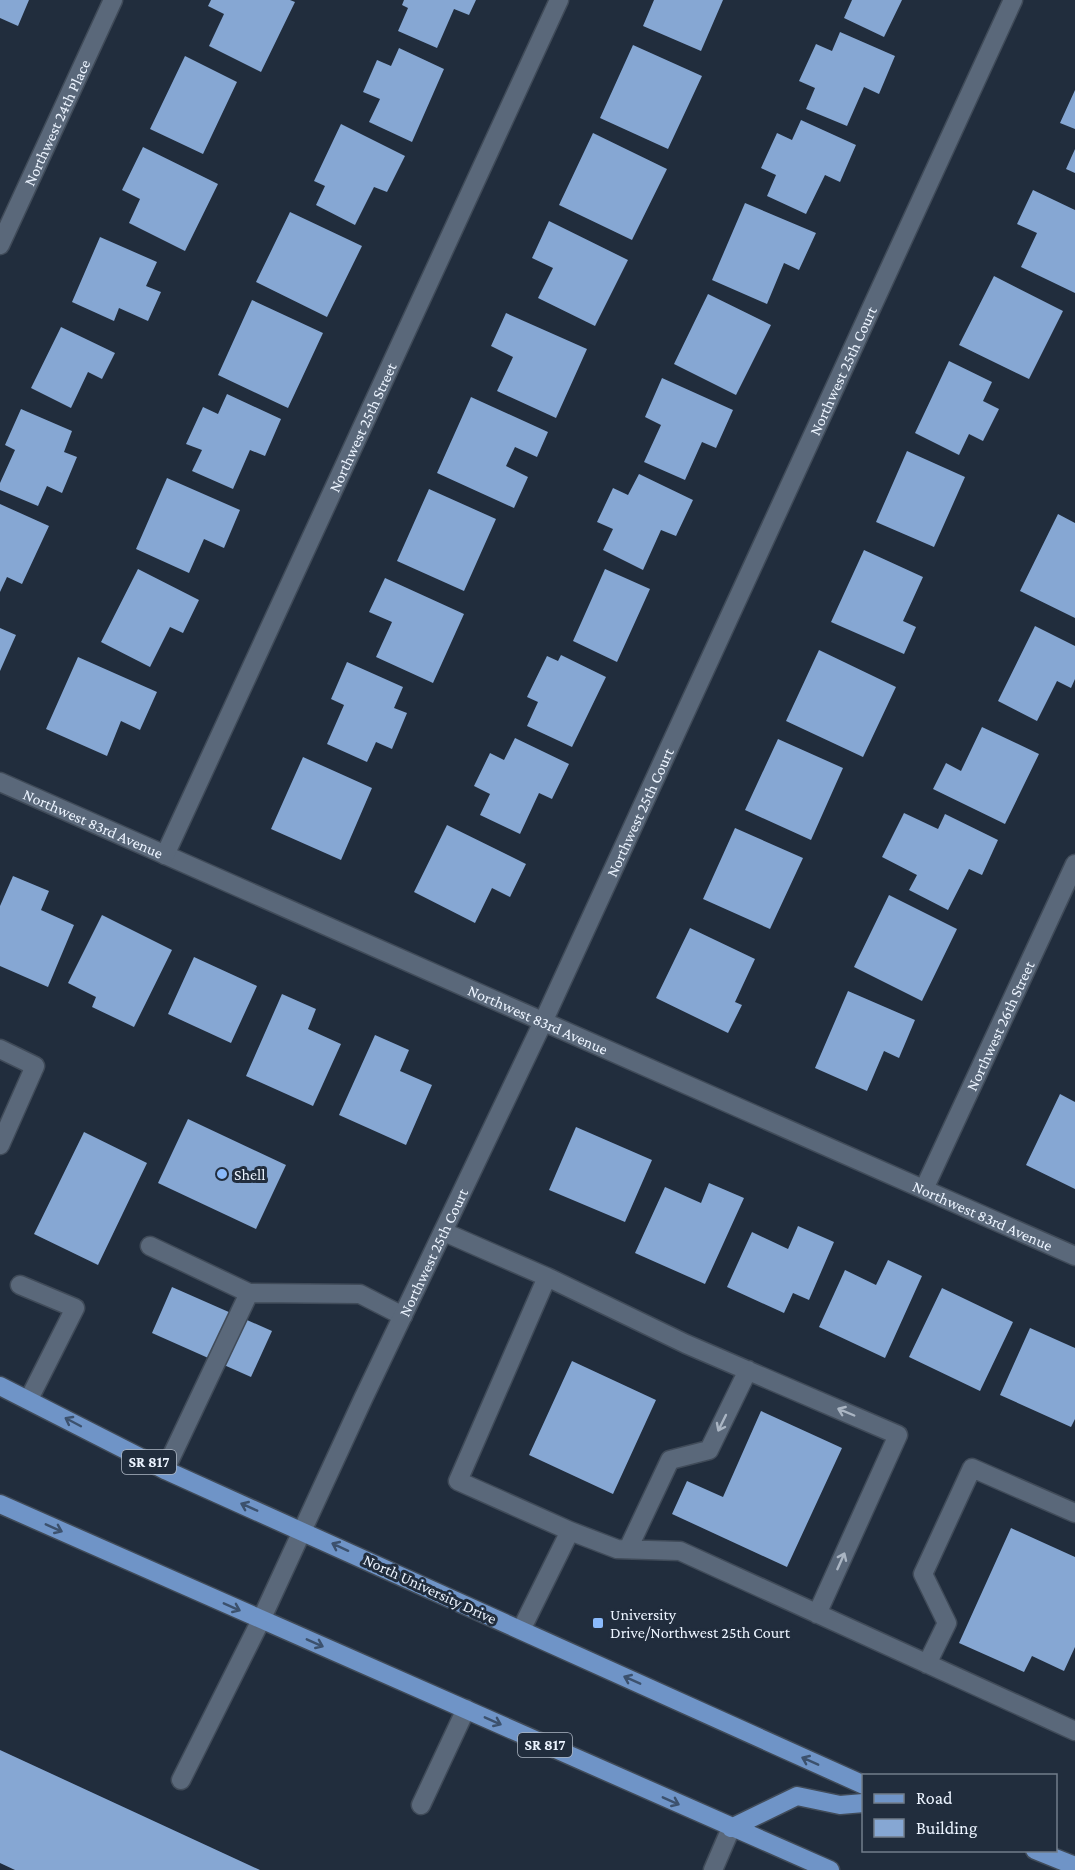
<svg xmlns="http://www.w3.org/2000/svg" width="1075" height="1870" font-family="'Crimson Pro',serif">
	<style>
		.building { fill: #86a7d3 }
		.lines { fill: none; stroke-linecap: round; stroke-linejoin: round }
		.lane-casing { stroke: #404b59; stroke-width: 21 }
		.street-casing { stroke: #404b59; stroke-width: 21 }
		.primary-casing { stroke: #404b59; stroke-width: 21 }
		.lane { stroke: #5a687a; stroke-width: 18 }
		.street { stroke: #5a687a; stroke-width: 18 }
		.primary { stroke: #6f94c7; stroke-width: 18 }
		.oneway { stroke: #aab5c3 }
		.oneway2 { stroke: #3c516d }
		.poi-dot { fill: #8abafc; stroke: #212d3d; stroke-width: 2 }
		.labels { text-anchor: middle; dominant-baseline: central; stroke-width: 6; stroke-linejoin: round; paint-order: stroke }
		.shield { fill: #212d3d; stroke: #afb8c5; stroke-width: 1.5 }
		.shield-label { font-size: 15px; font-weight: bold; fill: #ecf4ff }
		.street-label { font-size: 16px; fill: #ecf4ff; stroke: #212d3d }
		.poi-label { font-size: 16px; fill: #ecf4ff; stroke: #212d3d; text-anchor: start }
	</style>
	<rect width="100%" height="100%" fill="#212d3d"/>
	<path class="building" d="M0 0H29L18 26 0 18Z
		M211 0H290L295 2 261 72 209 46 224 14 208 6Z
		M404 0H476L469 15 454 9 437 48 398 31 408 8 402 5Z
		M654 0H723L701 51 643 26Z
		M852 0H902L884 37 844 18Z
		M840 32 895 56 879 94 864 87 847 126 806 109 815 88 799 81 816 44 832 51Z
		M633 45 702 76 668 149 600 118Z
		M399 48 444 69 412 142 369 122 380 99 363 92 377 60 391 66Z
		M185 56 237 82 203 154 150 129Z
		M1075 90V129L1060 123Z
		M801 120 856 145 840 182 825 175 806 214 767 196 776 175 761 168 777 133 792 140Z
		M341 124 405 156 387 192 374 187 355 225 316 205 325 186 314 181Z
		M593 133 667 169 632 240 559 205Z
		M143 147 218 184 185 251 129 223 140 199 122 190Z
		M1075 149V173L1066 169Z
		M1033 190 1075 210V293L1021 267 1037 233 1017 224Z
		M745 203 816 233 799 270 784 263 767 304 712 280Z
		M290 212 362 246 327 317 256 282Z
		M549 221 628 260 595 326 538 298 553 268 532 258Z
		M100 237 157 262 146 286 161 292 148 321 119 308 114 321 72 302Z
		M994 276 1063 311 1029 379 959 345Z
		M708 294 771 325 736 395 674 364Z
		M252 300 323 333 288 408 218 375Z
		M506 313 587 349 556 418 497 391 513 357 491 346Z
		M61 327 115 353 102 379 88 372 71 408 31 388Z
		M949 361 992 382 983 401 999 409 983 441 969 434 959 455 915 433Z
		M662 378 733 410 716 448 702 442 685 480 644 462 661 425 645 417Z
		M227 394 281 419 265 456 250 450 233 489 192 471 202 450 186 444 203 407 218 414Z
		M471 397 548 432 537 457 515 447 506 466 528 477 514 508 437 473Z
		M21 409 72 431 64 452 77 457 62 493 47 486 38 506 0 490V483L15 450 5 445Z
		M907 451 965 477 934 547 876 522Z
		M639 474 693 500 676 536 661 530 643 570 603 550 613 529 597 522 613 488 628 495Z
		M167 478 240 510 224 548 204 539 189 573 136 549Z
		M429 489 496 519 464 591 397 561Z
		M0 504 49 526 22 584 7 577 0 592Z
		M1058 514 1075 523V618L1020 591Z
		M864 550 923 577 903 621 916 627 904 654 831 622Z
		M138 569 199 600 183 633 170 627 150 667 101 642Z
		M605 569 650 589 617 662 573 641Z
		M385 578 464 614 433 683 376 657 392 622 369 612Z
		M1035 626 1075 646V679L1071 688 1057 681 1037 721 998 701Z
		M0 628 16 635 0 671Z
		M819 650 896 687 863 757 786 721Z
		M561 655 606 677 572 747 527 726 538 702 527 697 547 656 558 661Z
		M78 657 157 692 140 730 121 721 107 756 46 729Z
		M347 662 403 687 394 708 407 713 392 749 376 742 367 762 327 744 344 705 331 699Z
		M982 727 1039 754 1005 824 933 789 946 763 961 771Z
		M515 738 569 764 552 799 539 793 520 834 480 815 490 794 474 786 490 753 504 760Z
		M778 739 843 768 811 840 745 810Z
		M303 757 372 788 341 860 271 829Z
		M904 813 938 829 945 814 998 840 982 875 969 869 948 910 909 890 917 875 882 857Z
		M447 825 526 864 510 897 492 888 475 923 414 892Z
		M735 828 803 858 770 929 703 899Z
		M13 876 49 891 41 910 74 925 48 987 0 966V906Z
		M889 895 957 929 922 1001 854 967Z
		M102 915 172 950 134 1027 92 1007 96 997 68 983Z
		M690 928 755 959 735 1002 742 1005 728 1033 656 998Z
		M194 957 257 986 231 1043 168 1014Z
		M848 991 915 1020 899 1058 884 1051 867 1091 815 1068Z
		M282 994 316 1009 308 1029 341 1044 313 1106 246 1076Z
		M375 1035 409 1050 400 1071 432 1085 406 1145 339 1115Z
		M1060 1094 1075 1102V1189L1026 1165Z
		M188 1119 286 1165 256 1229 158 1183Z
		M576 1127 652 1160 625 1222 549 1190Z
		M84 1132 147 1163 98 1265 34 1234Z
		M709 1183 744 1198 705 1284 635 1253 665 1187 701 1203Z
		M798 1226 834 1242 809 1300 793 1293 784 1313 727 1287 752 1232 788 1249Z
		M888 1260 922 1276 885 1358 819 1327 845 1270 876 1285Z
		M172 1287 272 1331 251 1377 152 1333Z
		M942 1288 1013 1322 980 1391 909 1357Z
		M1030 1328 1075 1348V1419L1071 1427 1000 1395Z
		M572 1361 656 1400 613 1494 529 1455Z
		M761 1411 842 1448 787 1567 672 1514 687 1481 723 1497Z
		M1011 1528 1075 1557V1647L1064 1671 1032 1656 1024 1672 959 1643Z
		M0 1750 260 1870H15L0 1863Z"/>
	<g class="lines">
		<defs>
			<path id="lane" d="M0 1049 35 1066 0 1145
				M444 1232 547 1277
				M150 1246 249 1293
				M20 1285 75 1308 29 1399
				M165 1470 249 1293 360 1294 403 1316
				M570 1531 617 1549 680 1551 1075 1731
				M628 1549 670 1460 709 1450 748 1370
				M521 1630 570 1531 458 1481 547 1277 686 1344 898 1435 817 1614
				M927 1664 947 1623 923 1574 972 1468 1075 1513
				M181 1780 261 1620
				M421 1805 466 1709"/>
			<g id="street">
				<path id="s1" d="M0 245 113 0"/>
				<path id="s2" d="M0 782 1075 1256"/>
				<path id="s3" d="M165 855 559 0"/>
				<path id="s4" d="M924 1189 1075 864"/>
				<path id="s5" d="M261 1620 363 1399 543 1022 1013 0"/>
				<path d="M713 1870 731 1828"/>
			</g>
			<path id="primary" d="M0 1386 165 1470 864 1785
				M0 1504 830 1870
				M731 1828 797 1796 840 1805 864 1803
				M1035 1850 1075 1866"/>
		</defs>
		<use href="#lane" class="lane-casing"/>
		<use href="#street" class="street-casing"/>
		<use href="#primary" class="primary-casing"/>
		<use href="#lane" class="lane"/>
		<use href="#street" class="street"/>
		<use href="#primary" class="primary"/>
	</g>
	<defs><path id="oneway-shaft" d="M-6 0H5M1.5-3L5.5 0L1.5 3" fill="none" stroke-width="1.6" stroke-linecap="round" stroke-linejoin="round" transform="scale(1.5)"/></defs>
	<g class="oneway">
		<use href="#oneway-shaft" transform="translate(846 1412) rotate(-157)"/>
		<use href="#oneway-shaft" transform="translate(722 1423) rotate(116)"/>
		<use href="#oneway-shaft" transform="translate(841 1561) rotate(-66)"/>
	</g>
	<g class="oneway2">
		<use href="#oneway-shaft" transform="translate(73 1422) rotate(-152)"/>
		<use href="#oneway-shaft" transform="translate(249 1507) rotate(-156)"/>
		<use href="#oneway-shaft" transform="translate(54 1528) rotate(24)"/>
		<use href="#oneway-shaft" transform="translate(340 1547) rotate(-155)"/>
		<use href="#oneway-shaft" transform="translate(232 1607) rotate(24)"/>
		<use href="#oneway-shaft" transform="translate(315 1643) rotate(24)"/>
		<use href="#oneway-shaft" transform="translate(632 1680) rotate(-156)"/>
		<use href="#oneway-shaft" transform="translate(493 1721) rotate(24)"/>
		<use href="#oneway-shaft" transform="translate(810 1761) rotate(-156)"/>
		<use href="#oneway-shaft" transform="translate(671 1801) rotate(24)"/>
	</g>
	<g class="poi-dot">
		<circle cx="222" cy="1174" r="6"/>
		<rect x="592" y="1617" width="12" height="12" rx="3"/>
	</g>
	<g class="labels">
		<g class="shield">
			<rect x="122" y="1450" width="54" height="24" rx="4.5"/>
			<rect x="518" y="1733" width="54" height="24" rx="4.5"/>
		</g>
		<g class="shield-label">
			<text x="149" y="1462">SR 817</text>
			<text x="545" y="1745">SR 817</text>
		</g>
		<g class="street-label">
			<text stroke="none"><textPath href="#s1" startOffset="135">Northwest 24th Place</textPath></text>
			<text stroke="none"><textPath href="#s5" startOffset="1378">Northwest 25th Court</textPath></text>
			<text stroke="none"><textPath href="#s3" startOffset="471">Northwest 25th Street</textPath></text>
			<text stroke="none"><textPath href="#s5" startOffset="892">Northwest 25th Court</textPath></text>
			<text stroke="none"><textPath href="#s2" startOffset="102">Northwest 83rd Avenue</textPath></text>
			<text stroke="none"><textPath href="#s2" startOffset="588">Northwest 83rd Avenue</textPath></text>
			<text stroke="none"><textPath href="#s4" startOffset="180">Northwest 26th Street</textPath></text>
			<text stroke="none"><textPath href="#s2" startOffset="1074">Northwest 83rd Avenue</textPath></text>
			<text stroke="none"><textPath href="#s5" startOffset="406">Northwest 25th Court</textPath></text>
			<text transform="translate(430 1589) rotate(25)">North University Drive</text>
		</g>
		<g class="poi-label">
			<text x="234" y="1174">Shell</text>
			<text x="610" y="1614">University<tspan x="610" dy="18">Drive/Northwest 25th Court</tspan></text>
		</g>
	</g>
	<rect x="862" y="1774" width="195" height="78" fill="#212d3d" stroke="#727d8b" stroke-width="1.5"/>
	<rect x="874" y="1794" width="30" height="9" fill="#6f94c7" stroke="#727d8b" stroke-width="1.5"/>
	<text x="916" y="1804" font-size="18" fill="#ecf4ff">Road</text>
	<rect x="874" y="1819" width="30" height="18" fill="#86a7d3" stroke="#727d8b" stroke-width="1.5"/>
	<text x="916" y="1834" font-size="18" fill="#ecf4ff">Building</text>
</svg>
